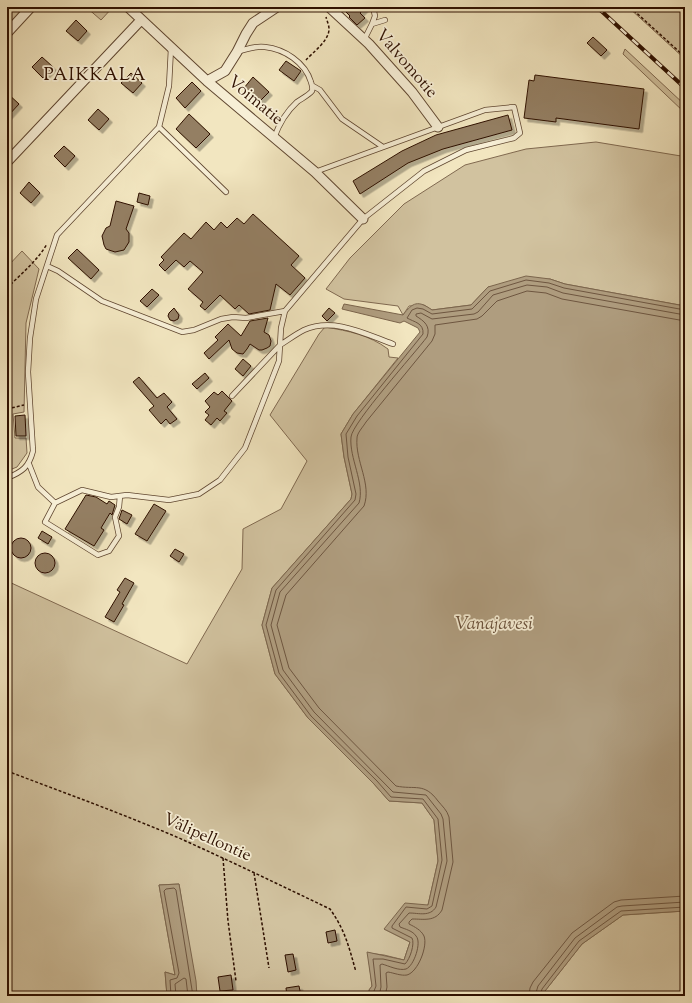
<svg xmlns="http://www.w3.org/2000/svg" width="692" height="1003" font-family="'Sorts Mill Goudy',serif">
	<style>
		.green { fill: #d1c29f; stroke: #806950 }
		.water { fill: #af9d7f; stroke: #7b654c }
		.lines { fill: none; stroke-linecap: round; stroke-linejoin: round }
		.shore { stroke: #6e5640; stroke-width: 1 }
		.building { fill: #947f64; stroke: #2e1000; filter: url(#shadow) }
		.lane-casing { stroke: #5f4630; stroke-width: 6 }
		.street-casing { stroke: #5f4630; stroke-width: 11 }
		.path { stroke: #2e1000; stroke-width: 1.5; stroke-dasharray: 3 2; stroke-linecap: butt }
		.lane { stroke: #f7efd6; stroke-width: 4.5 }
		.street { stroke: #f7efd6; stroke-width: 9 }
		.rail-casing { stroke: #2e1000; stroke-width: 4 }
		.rail { stroke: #f7efd6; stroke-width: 2.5; stroke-dasharray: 8; stroke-linecap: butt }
		.labels { text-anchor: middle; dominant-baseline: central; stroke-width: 3.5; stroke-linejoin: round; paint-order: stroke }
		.street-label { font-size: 17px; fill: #2e1000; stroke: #f7efd6 }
		.neighbourhood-label { font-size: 18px; letter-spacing: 1px; fill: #2e1000; stroke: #f7efd6 }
		.water-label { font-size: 18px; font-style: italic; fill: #684f39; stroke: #f7efd6 }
	</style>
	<defs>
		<filter id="shadow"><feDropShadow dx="3.5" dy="3.5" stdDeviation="0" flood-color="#0004"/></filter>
	</defs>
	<rect width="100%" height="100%" fill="#f2e6c0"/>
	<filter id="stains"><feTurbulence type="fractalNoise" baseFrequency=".005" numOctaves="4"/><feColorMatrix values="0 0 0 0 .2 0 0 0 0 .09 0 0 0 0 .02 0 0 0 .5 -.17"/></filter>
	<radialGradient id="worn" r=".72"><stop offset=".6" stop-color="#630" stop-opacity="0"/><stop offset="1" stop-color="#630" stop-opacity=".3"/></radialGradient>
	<path class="green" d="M7 7H28L7 29Z
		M86 7H113L101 20Z
		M628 7H685V59Z
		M625 49 685 105V113L623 54Z
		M596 142 681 156 685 143V306L565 284 550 279 488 287 471 305 432 310 424 305 409 306 403 315 398 306 344 299 326 289 350 258 404 204 465 165 526 149Z
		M22 251 39 269 26 323 24 412 13 414 15 438H26L27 453 17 467 7 471V267Z
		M325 327C349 331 369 335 388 349L389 357 398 358 353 414 341 434 344 457 352 494 351 499 272 588 262 625 275 674 308 718 374 784 389 801 422 803 434 820 438 861 428 905 384 929 410 942 404 960 384 955 368 953 372 986 369 990 371 996H197L179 884 159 885 175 975 165 972 167 996H7V581L187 664 242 569 243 529 281 509 307 461 270 415 319 334Z
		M685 911V996H544L545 991 582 944 623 915Z"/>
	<path class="water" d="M526 276 550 279 565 284 685 306V911L623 915 582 944 545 991 544 996H371L369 990 372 986 367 952 404 960 410 942 384 929 405 903 428 905 438 861 434 820 422 803 389 801 374 784 308 718 275 674 262 625 272 588 351 499 352 494 344 457 341 434 353 414 420 332 418 328 404 321 400 323 342 309 344 304 403 315C413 302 418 300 432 310L471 305 488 287Z
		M179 884 196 981 197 996H167L165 972 175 975 159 885Z"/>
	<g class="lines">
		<path class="shore" d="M171 996 170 980 177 978 179 973 164 891 166 889 174 888 176 890 193 996
			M176 996 175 984 184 978 186 979 188 996
			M374 996V991L376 986 373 959H383L405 964C410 959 415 944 412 938L392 928V926L406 907 427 909 432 906 442 860 438 819 423 799 391 797 377 781 311 716 279 673 266 625 276 590 355 500 356 494 348 457 346 434 357 416 423 334C424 323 414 322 407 318L412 310 417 308 423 309 432 314 472 309 490 291 526 280 549 283 564 288 685 310
			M379 996 381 987 380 965 382 964C389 966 399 971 406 969 414 966 422 942 416 936 413 931 405 929 400 927L399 924 409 913C419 913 430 917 436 907L447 861 443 819 441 814 426 795 393 792 314 712 283 670 271 625 280 592 359 503C365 483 349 458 351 437 352 423 415 353 427 337 431 326 424 321 416 316V314L421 313 432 319 474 314 478 312 493 295 527 285 547 287 563 293 685 315
			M385 996 387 987 386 973 388 972C394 973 401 976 407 975 418 972 428 946 424 936 421 930 415 927 409 924V922L412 919C424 919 435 922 442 910L453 862 449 817C447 810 442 806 438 801 424 782 415 790 396 786L319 708 289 668 277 625 286 595 364 506C372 484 355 461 357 438 357 433 363 427 366 422L432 341 435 334V325L477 319 482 316 497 301 527 291 546 293 562 299 685 321
			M529 996 530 988 533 982 572 933 614 902 621 900 685 896
			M535 996 538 986 575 938 617 907 622 906 685 902
			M540 996 542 989 579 941 621 911 685 907"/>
	</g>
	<path class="building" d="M341 7H366L360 13 365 18 357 25 349 17 350 16Z
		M76 20 87 31 78 41 66 31Z
		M593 37 607 50 601 56 587 43Z
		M42 57 53 67 43 78 32 67Z
		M286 61 301 71 294 81 279 70Z
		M131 73 142 83 133 93 121 83Z
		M535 75 644 89 639 129 556 118V122L524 118 529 80 534 81Z
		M253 77 269 92 259 102 254 98 253 99 247 94 249 92 244 88Z
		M192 82 201 91 185 108 176 98Z
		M7 93 19 104 7 117Z
		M98 109 109 119 99 130 88 120Z
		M189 114 210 134 196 148 176 129Z
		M508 115 512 130 443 149 408 163 360 194 353 181 402 151 436 135Z
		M64 146 75 156 65 167 54 156Z
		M29 182 40 193 31 203 20 193Z
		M139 193 150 196 148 205 137 202Z
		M116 201 134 206 126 229 129 233V242L124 250 115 252 106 249 104 245 102 236 106 228 110 226Z
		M253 214 299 256 291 265 305 278 290 295 276 284 270 310 249 314 239 305 235 309 220 295 205 310 200 306 203 302 188 289 203 272 190 261 184 267 176 260 165 271 159 265 164 260 161 257 184 233 191 239 206 222 214 230 221 222 227 228 237 218 244 224Z
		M77 249 99 270 91 279 68 258Z
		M152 289 159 295 147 307 140 301Z
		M174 308 179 315 178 319 174 321 170 320 168 316 169 313Z
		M329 308 335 313 327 321 322 316Z
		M268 318 264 332 269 335 271 341 270 346 267 348 262 350H259L250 344 247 349 243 354 237 353 232 349 229 340 209 359 204 353 218 340 215 337 228 324 241 336 250 321Z
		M243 359 251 366 243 376 235 369Z
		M205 373 209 378 197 389 192 384Z
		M139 377 157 398 164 393 172 402 167 407 177 419 170 424 166 419 161 424 149 410 154 406 133 382Z
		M222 391 232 401 224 411 227 413 220 421 217 418 211 425 205 420 209 415 205 412 210 407 205 401 214 392 218 395Z
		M25 415 26 436H16L15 416Z
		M86 495 96 497 107 504 109 501 115 505 112 515 110 513 101 528 104 530 94 546 65 529Z
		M154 504 166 511 147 541 135 534Z
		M122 510 132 515 127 524 119 519Z
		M42 531 52 537 48 544 38 538Z
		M11 548a10 10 0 1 1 20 0a10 10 0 1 1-20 0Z
		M175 549 184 554 179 562 170 556Z
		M35 563a10 10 0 1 1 20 0a10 10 0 1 1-20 0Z
		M125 578 134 583 122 604 124 605 114 622 105 617 120 592 117 590Z
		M335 930 337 941 328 943 326 932Z
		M293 954 296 970 288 972 285 955Z
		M231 975 233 990 220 991 218 977Z
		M299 986 301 996H287L286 988Z"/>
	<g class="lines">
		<defs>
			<path id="lane" d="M372 24 375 16 373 7
				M364 40 372 24 385 20
				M237 52C246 49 255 46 265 47 284 49 305 62 311 82 312 85 313 88 312 91 309 95 301 99 297 102 286 112 279 124 274 138
				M313 86 320 90 342 119 383 147
				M159 127 226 192
				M47 266 58 271 102 301 182 332 194 330 221 319 233 317 246 318 285 311
				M232 396 280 345 281 328 285 311 363 219 424 171 466 150 514 138 520 133 514 107 485 110 315 172
				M29 464 38 487 55 503 82 490 111 497 127 495 169 500 199 494 220 480 245 448 279 361 280 345C288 340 296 334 304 330 334 317 365 334 393 344
				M7 478C22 472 29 467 33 451L28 372 30 338 36 299 57 235 159 127 169 86 171 48
				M55 503 45 522 98 555 109 551 119 536 115 517 119 507 120 496"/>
			<path id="street" d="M128 7 207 81 315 172 363 219
				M329 7 369 44 412 92 438 127
				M7 33 31 7
				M207 81 225 71 237 52 246 34 253 23 277 7
				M7 162 141 20"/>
		</defs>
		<use href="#lane" class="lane-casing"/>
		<use href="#street" class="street-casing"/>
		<path class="path" d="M630 7 685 57
			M306 60C313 52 329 41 329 29 329 25 327 21 326 17
			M7 288C21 274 37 261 47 244
			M7 409 24 405
			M7 771C65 793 123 814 179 838 230 861 280 885 330 909 345 930 349 947 356 972
			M223 858 228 921 236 981
			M254 873 269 968"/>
		<use href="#lane" class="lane"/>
		<use href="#street" class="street"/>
		<defs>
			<path id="rail" d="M597 7 685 88"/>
		</defs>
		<use href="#rail" class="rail-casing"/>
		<use href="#rail" class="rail"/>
	</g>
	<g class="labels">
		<g class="street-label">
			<text transform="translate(406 64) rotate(49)">Valvomotie</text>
			<text transform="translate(255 101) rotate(40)">Voimatie</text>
			<text transform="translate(207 838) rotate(24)">Välipellontie</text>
		</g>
		<g class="neighbourhood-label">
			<text x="95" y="76">PAIKKALA</text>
		</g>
		<g class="water-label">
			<text x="494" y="625">Vanajavesi</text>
		</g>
	</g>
	<rect width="692" height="1003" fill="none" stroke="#f2e6c0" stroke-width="24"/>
	<rect x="8" y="8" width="676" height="987" fill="none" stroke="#2e1000" stroke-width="2"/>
	<rect x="12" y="12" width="668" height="979" fill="none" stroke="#2e1000"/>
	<rect width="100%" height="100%" filter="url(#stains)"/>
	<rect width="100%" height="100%" fill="url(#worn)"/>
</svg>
